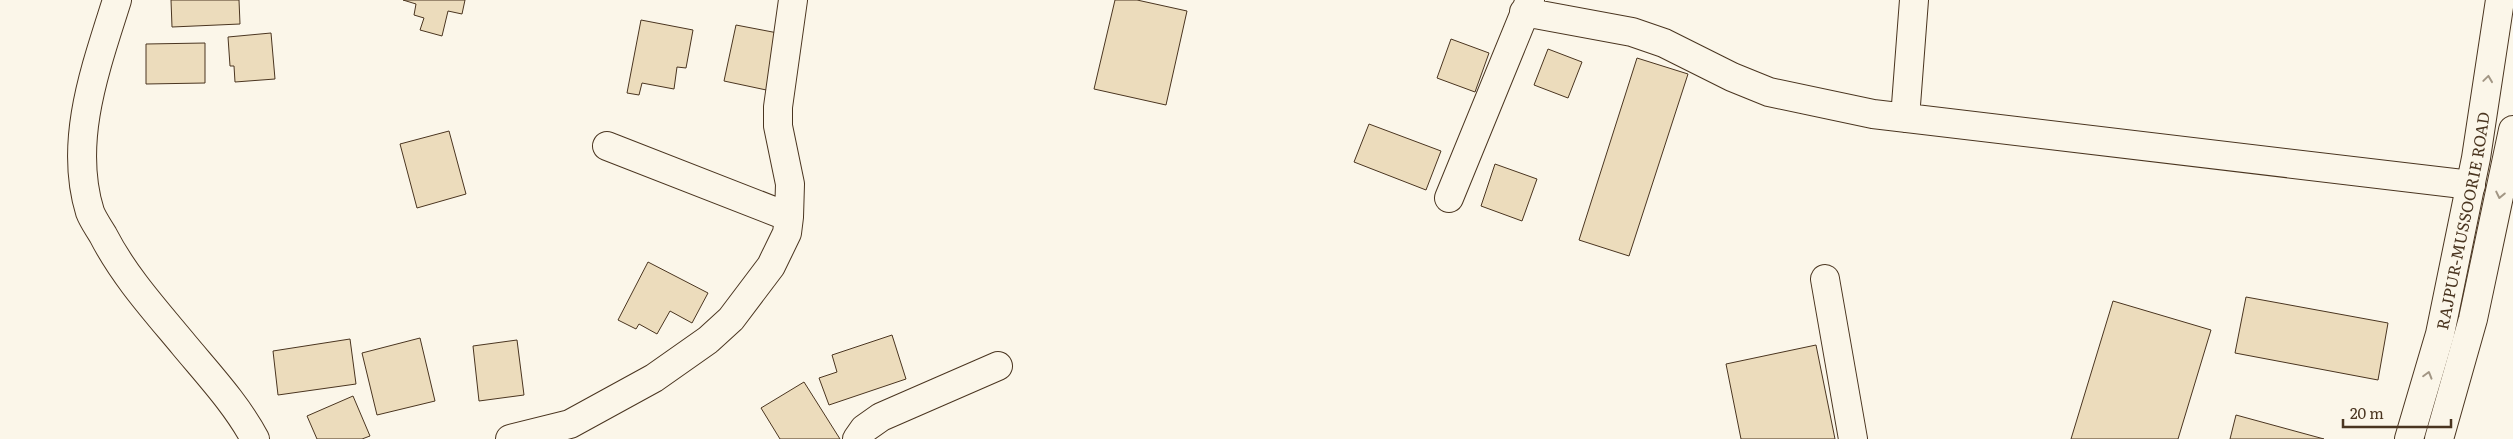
<svg xmlns="http://www.w3.org/2000/svg" width="2513" height="439" font-family="Literata,serif">
	<style>
		.building { fill: #ecdcbc; stroke: #4a3520 }
		.lines { fill: none; stroke-linecap: round; stroke-linejoin: round }
		.minor-casing { stroke: #4a3520; stroke-width: 30 }
		.major-casing { stroke: #4a3520; stroke-width: 30 }
		.minor { stroke: #fbf6e9; stroke-width: 28 }
		.major { stroke: #fbf6e9; stroke-width: 28 }
		.oneway { stroke: #a29684 }
		.labels { text-anchor: middle; dominant-baseline: central; stroke-width: 4; stroke-linejoin: round; paint-order: stroke }
		.street-label { font-size: 16px; fill: #4a3520; stroke: #fbf6e9 }
	</style>
	<rect width="100%" height="100%" fill="#fbf6e9"/>
	<path class="building" d="M171 0H239L240 24 172 27Z
		M403 0H465L462 14 448 11 442 36 420 30 424 18 414 15 416 4Z
		M1115 0H1137L1187 11 1166 105 1094 89Z
		M641 20 693 30 686 68 677 67 674 89 642 83 639 95 627 93Z
		M736 25 783 34 771 91 724 81Z
		M271 33 275 79 235 82 234 66H230L228 37Z
		M1451 39 1489 53 1475 92 1437 78Z
		M205 43V83L146 84V44Z
		M1548 49 1582 62 1568 98 1534 85Z
		M1637 58 1688 74 1629 256 1579 240Z
		M1369 124 1441 151 1426 190 1354 162Z
		M449 131 466 194 417 208 400 144Z
		M1495 164 1537 179 1522 221 1481 206Z
		M648 262 708 293 692 323 670 311 657 334 639 324 636 329 618 320Z
		M2246 297 2388 323 2378 380 2235 353Z
		M2113 301 2211 330 2178 439H2071Z
		M892 335 906 379 829 405 819 378 837 372 832 355Z
		M420 338 435 401 377 415 362 353Z
		M350 339 356 384 278 395 273 351Z
		M517 340 524 395 479 401 473 346Z
		M1816 345 1835 439H1741L1726 364Z
		M804 382 840 439H780L761 408Z
		M353 396 370 436 362 439H317L307 416Z
		M2236 415 2324 439H2230Z"/>
	<g class="lines">
		<defs>
			<path id="minor" d="M117 0C96 67 68 141 90 212 93 220 99 228 103 235 124 276 155 310 184 345 209 375 237 405 255 439
				M1524 12 1632 32 1664 43 1732 77 1769 92 1873 114 2471 185
				M1905 118 1914 0
				M607 146 789 217
				M1449 198 1530 0
				M1825 279 1853 439
				M510 439 570 424 654 378 708 340 731 319 771 266 787 233 789 217 790 184 778 126V107L793 0
				M857 439 864 429 881 417 998 366"/>
			<g id="major">
				<path id="s1" d="M2409 439 2440 334 2476 158 2500 0"/>
				<path d="M2439 439 2473 319 2513 130"/>
			</g>
		</defs>
		<use href="#minor" class="minor-casing"/>
		<use href="#major" class="major-casing"/>
		<use href="#minor" class="minor"/>
		<use href="#major" class="major"/>
	</g>
	<defs><path id="oneway-chevron" d="M-2-3.5L2.5 0L-2 3.5" fill="none" stroke-width="1.6" stroke-linecap="round" stroke-linejoin="round" transform="scale(1.25)"/></defs>
	<g class="oneway">
		<use href="#oneway-chevron" transform="translate(2488 79) rotate(-82)"/>
		<use href="#oneway-chevron" transform="translate(2500 195) rotate(102)"/>
		<use href="#oneway-chevron" transform="translate(2428 375) rotate(-74)"/>
	</g>
	<g class="labels">
		<g class="street-label">
			<text stroke="none"><textPath href="#s1" startOffset="225">RAJPUR-MUSSOORIE ROAD</textPath></text>
		</g>
	</g>
	<path d="M2343 419v8h108v-8" fill="none" stroke="#4a3520" stroke-width="2.5"/>
	<text x="2350" y="419" font-size="15" fill="#4a3520" stroke="#fbf6e9" stroke-width="4" paint-order="stroke">20 m</text>
</svg>
